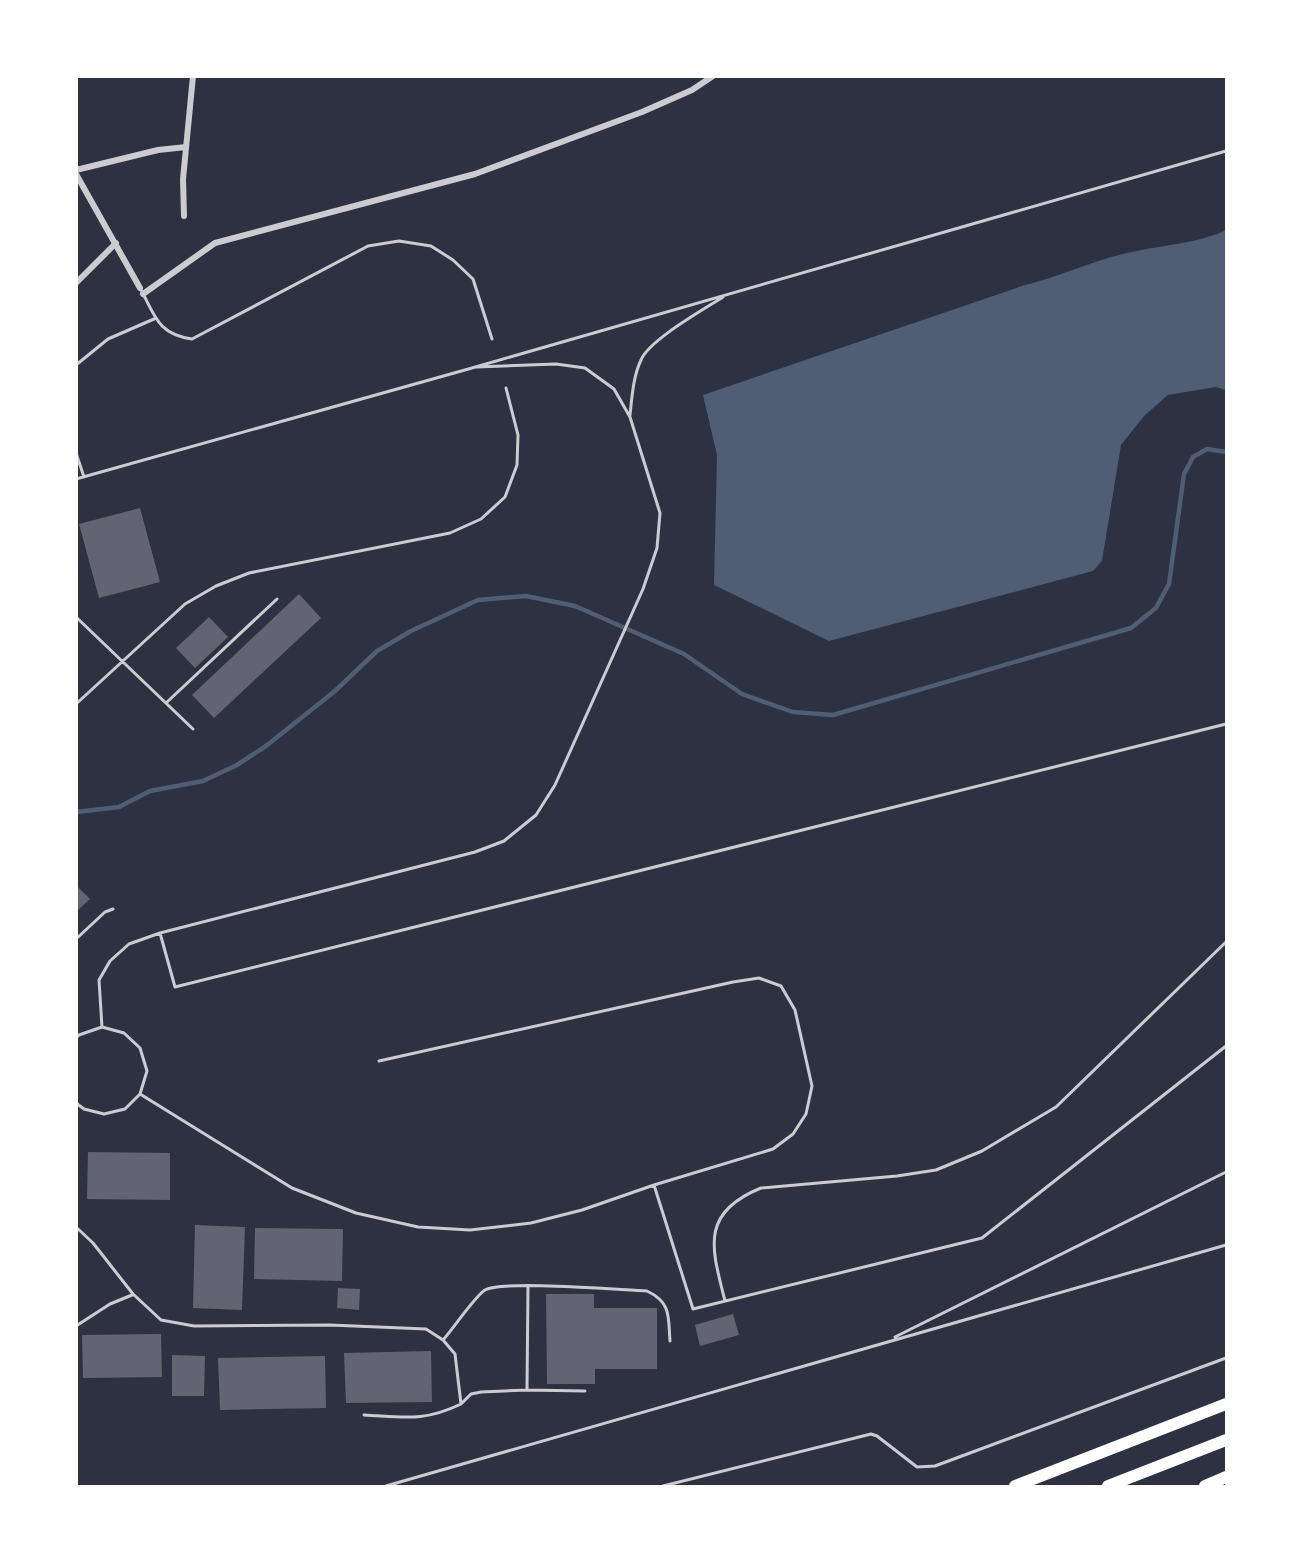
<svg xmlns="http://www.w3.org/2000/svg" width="1303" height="1563" font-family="'Public Sans',sans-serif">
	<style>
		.water { fill: #4f5d75 }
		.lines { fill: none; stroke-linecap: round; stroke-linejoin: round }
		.stream { stroke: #4f5d75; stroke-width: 4.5 }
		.building { fill: #626471 }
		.service { stroke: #caccd0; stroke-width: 3 }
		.minor { stroke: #caccd0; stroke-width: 6 }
		.motorway { stroke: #fff; stroke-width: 12 }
	</style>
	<rect width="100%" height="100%" fill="#2d3142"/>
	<path class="water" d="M1226 230V390L1216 387 1168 395 1144 416 1121 445 1102 561 1093 571 829 641 714 585 717 455 703 395 1025 285C1058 277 1090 262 1123 254 1158 245 1194 245 1226 230Z"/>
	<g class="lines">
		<path class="stream" d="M76 812 119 807 150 791 203 781 237 765 266 746 335 691 377 651 411 631 478 600 526 596 575 606 684 654 742 694 793 712 833 715 1131 628 1156 608 1169 584 1184 474 1193 457 1207 449 1226 452"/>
	</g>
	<path class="building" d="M140 508 160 582 99 598 79 524Z
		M299 594 321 618 214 718 192 695Z
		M209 617 228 637 195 668 176 648Z
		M76 885 90 899 76 912Z
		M88 1152 170 1153V1200L87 1199Z
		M195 1225 245 1227 242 1310 193 1308Z
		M255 1228 343 1229 342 1281 254 1279Z
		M338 1288 360 1289 359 1310 337 1308Z
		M546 1294H594V1308H657V1369H595V1384H547Z
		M733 1314 739 1335 700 1346 695 1325Z
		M161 1334 162 1377 83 1378 82 1335Z
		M431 1351 432 1402 346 1403 344 1353Z
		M172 1355 205 1356 204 1396H172Z
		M325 1356 326 1408 220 1410 218 1358Z"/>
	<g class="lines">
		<path class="service" d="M140 288C155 315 157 334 192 339L368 246 399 241 431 246 453 260 473 279 492 339
			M76 365 108 339 154 319
			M630 415C632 397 633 377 641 360 649 340 703 310 723 297
			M76 453 84 477
			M76 479 472 368 1226 151
			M76 617 193 729
			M166 703 277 599
			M76 704 185 604 216 586 249 573 450 533 481 519 505 497 517 465 518 435 506 388
			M160 933 175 987 1226 724
			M76 939 105 912 113 909
			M102 1027 99 980 110 961 129 944 160 933 475 852 504 841 536 815 555 785 643 589 657 548 660 513 630 417 614 389 585 368 556 364 477 367
			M76 1038 79 1035 102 1027 124 1033 140 1048 147 1071 140 1094 125 1109 104 1114 84 1109 76 1103
			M140 1094 292 1188 356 1213 418 1227 470 1230 531 1223 582 1210 654 1185 773 1149 793 1134 806 1114 812 1086 795 1010 781 986 759 978 733 982 379 1061
			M654 1185 693 1309 982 1238 1226 1046
			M76 1227 93 1243 133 1294 161 1320 194 1326 330 1325 426 1329 443 1340 455 1354 461 1404C424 1422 404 1417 364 1415
			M725 1301C712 1249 699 1213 761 1188L897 1176 936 1170 982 1151 1056 1107 1226 942
			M76 1326 110 1304 132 1295
			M895 1337 1226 1172
			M443 1340C452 1330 476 1295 485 1290 501 1280 620 1290 647 1291 672 1303 668 1317 670 1341
			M527 1389 528 1286
			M461 1404 471 1394 481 1392 527 1390 585 1391
			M386 1486 1226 1245
			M663 1486 871 1434 877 1436 917 1467 935 1466 1226 1358"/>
		<path class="minor" d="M76 170 158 150 186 147
			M76 174 140 288
			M184 216 183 179 193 76
			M76 283 116 243
			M143 294 215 243 475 174 642 112 692 90 713 76"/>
		<path class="motorway" d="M1015 1486 1226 1404
			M1108 1486 1226 1440
			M1205 1486 1226 1477"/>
	</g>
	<rect width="1303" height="1563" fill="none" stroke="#ffffff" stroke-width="156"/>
</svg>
